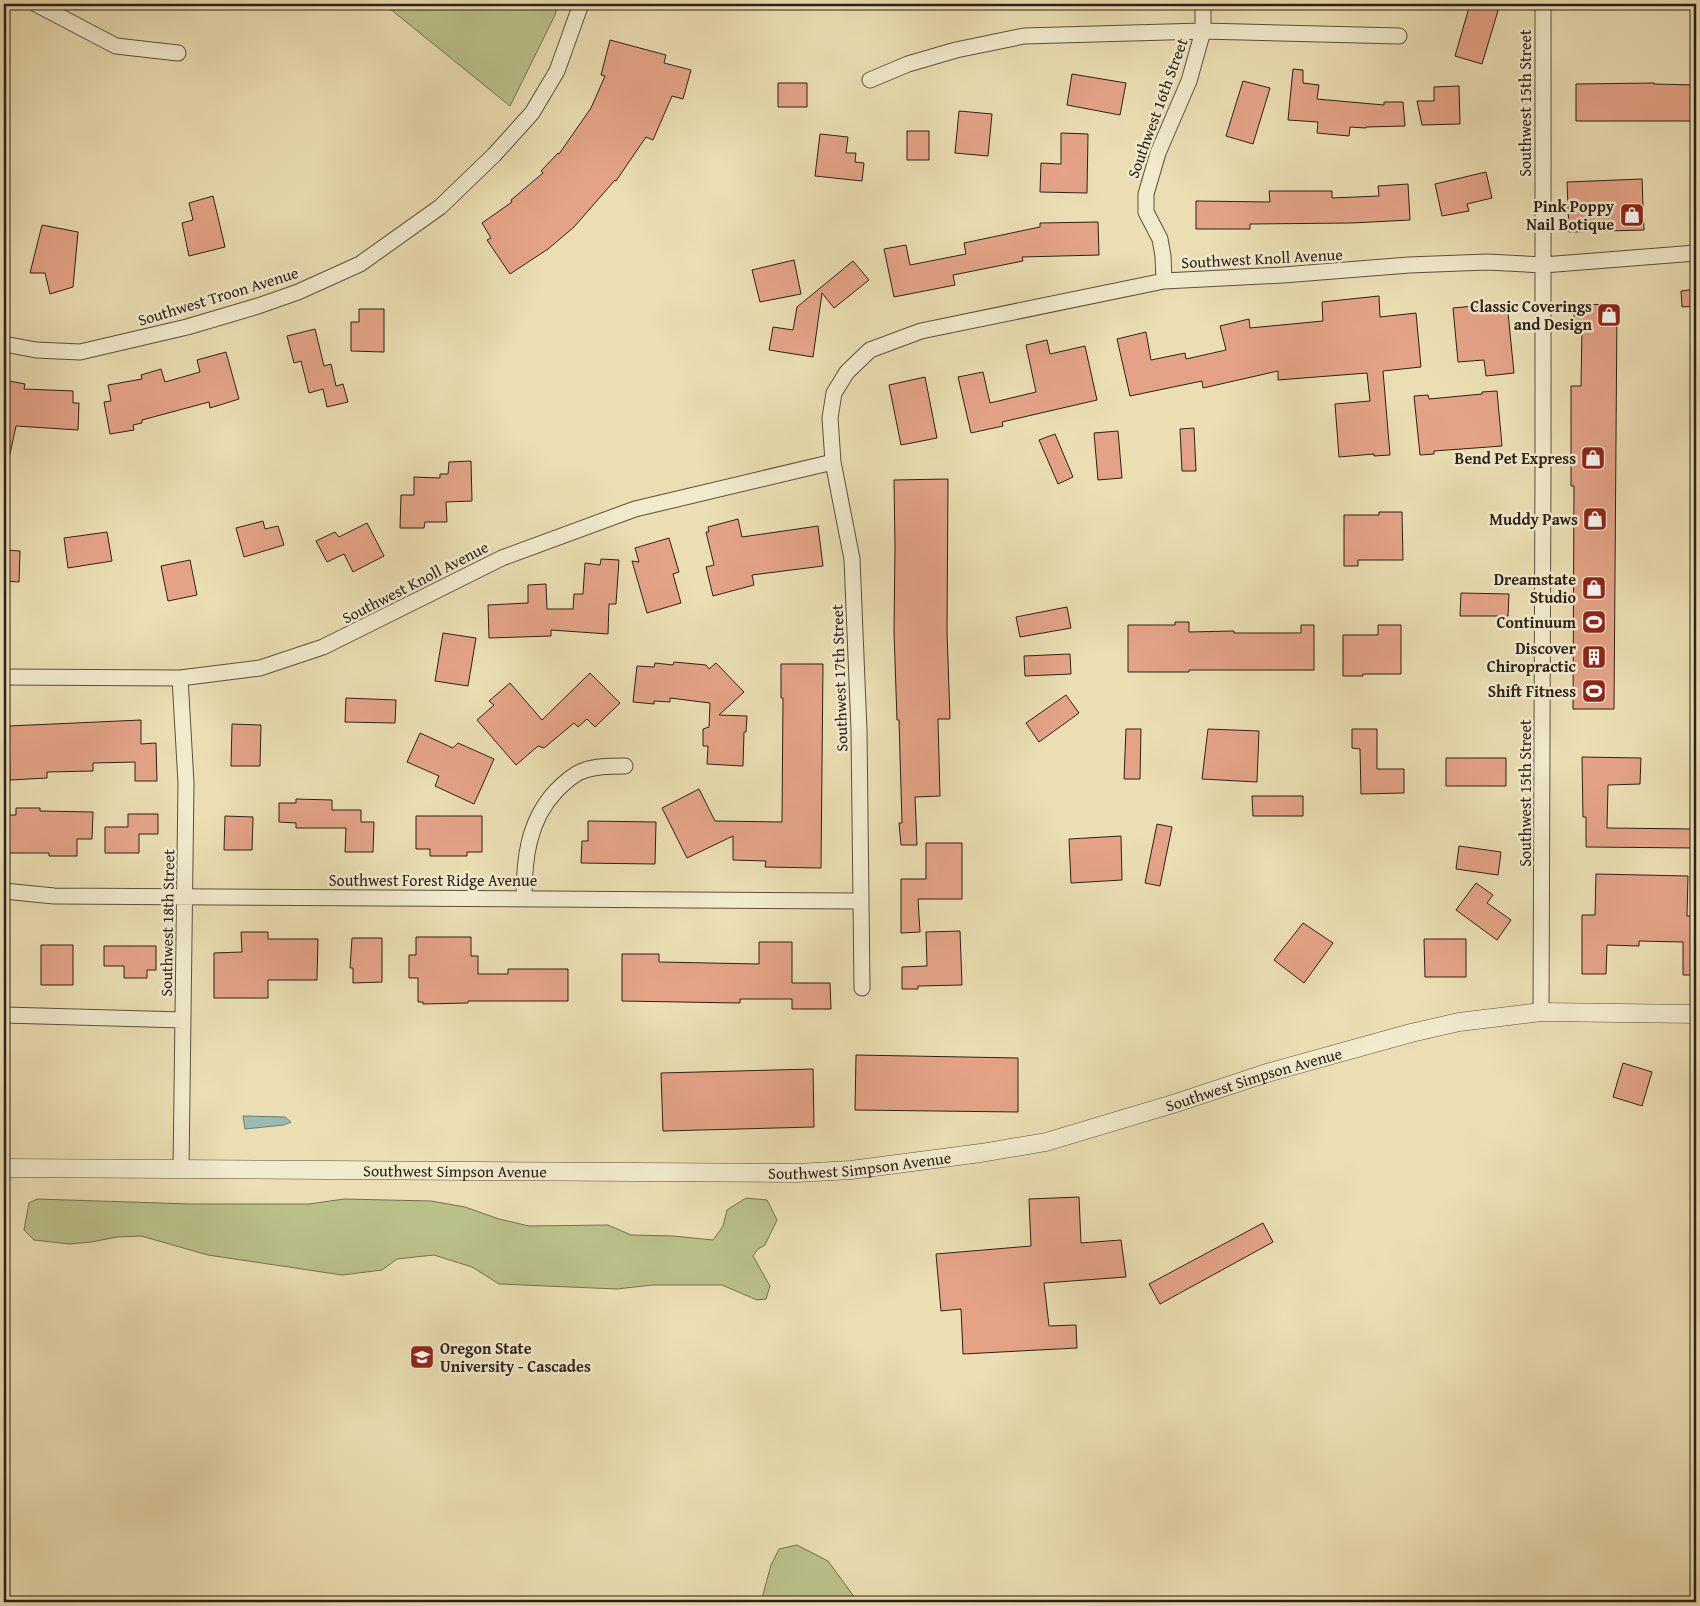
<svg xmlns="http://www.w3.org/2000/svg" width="1700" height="1606" font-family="'Gentium Book Plus',serif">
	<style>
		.green { fill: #bac08a; stroke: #747051 }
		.water { fill: #99bbb3; stroke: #6e7d75 }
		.building { fill: #e4a387; stroke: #2d2118 }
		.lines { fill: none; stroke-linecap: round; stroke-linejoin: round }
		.minor-casing { stroke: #5c503e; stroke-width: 17 }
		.tertiary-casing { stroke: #5c503e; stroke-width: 19 }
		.minor { stroke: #f1eacd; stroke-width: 15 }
		.tertiary { stroke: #f1eacd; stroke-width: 18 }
		.labels { text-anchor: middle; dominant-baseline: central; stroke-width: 5; stroke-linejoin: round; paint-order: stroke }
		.street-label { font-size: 16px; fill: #2d2118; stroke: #f1eacd }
		.poi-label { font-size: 16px; font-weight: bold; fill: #2d2118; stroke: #f1eacd; text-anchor: end }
	</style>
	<rect width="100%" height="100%" fill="#eadeb2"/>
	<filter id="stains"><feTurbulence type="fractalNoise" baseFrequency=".004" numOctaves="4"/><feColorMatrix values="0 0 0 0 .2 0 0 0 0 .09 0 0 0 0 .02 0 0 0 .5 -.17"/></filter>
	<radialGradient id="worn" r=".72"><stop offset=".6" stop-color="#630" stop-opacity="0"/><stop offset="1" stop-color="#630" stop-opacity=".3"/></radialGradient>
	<path class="green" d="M384 4H558L555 15 510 106Z
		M746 1198 767 1200 777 1220 765 1245 758 1249 753 1256 770 1286 766 1299 757 1300 722 1285H652L617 1289 499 1284 472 1267 434 1255 397 1259 382 1270 342 1275 208 1255 141 1236 117 1237 91 1242 69 1244 34 1240 24 1230 29 1203 37 1199 191 1204H309L344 1199 431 1201 465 1207 499 1219 529 1226 608 1225 631 1235 673 1236 713 1240 723 1226 727 1210Z
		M797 1545 828 1561 858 1602H761L771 1565 779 1549Z"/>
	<path class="water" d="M243 1116 285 1117 291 1122 284 1125 245 1129Z"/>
	<path class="building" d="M1470 4H1500L1482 64 1455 56Z
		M610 40 666 55 664 63 691 70 683 99 672 96 653 140 646 137 616 181 615 180 574 227 548 249 510 274 487 240 491 238 482 223 512 202 511 200 543 173 541 171 558 153 559 154 591 108 605 76 601 75Z
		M1293 69 1303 70V83L1319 85 1317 99 1384 105V102H1403L1405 126 1366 127V128L1350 127 1349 136 1317 133 1318 122 1288 120Z
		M1072 74 1126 83 1120 115 1067 105Z
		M1243 81 1270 88 1253 144 1226 136Z
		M778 83H807V107H778Z
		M1654 83V84L1696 85V121H1576V84Z
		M1459 86 1460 124 1422 125 1417 101H1434V87Z
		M959 111 992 114 988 156 955 153Z
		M907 131H929V160H907Z
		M1061 133 1088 134 1087 193 1040 192 1041 163 1061 164Z
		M820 134 848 137 846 153H856L855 162 864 163 862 181 815 176Z
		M1486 172 1492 198 1467 204 1469 211 1442 216 1435 184Z
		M1642 179 1644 230 1569 232 1567 182Z
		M1408 184 1410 220 1352 223 1250 224V229H1196V201L1270 202 1269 191H1332V198L1379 196 1378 186Z
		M213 196 225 247 189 256 182 223 193 220 189 203Z
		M1098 222 1099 255 1022 257 1023 261 953 275 955 285 894 297 884 249 906 245 910 265 966 254 964 243 1040 227V223Z
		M42 225 78 232 73 287 50 294 45 273H30Z
		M794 260 801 294 760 302 752 270Z
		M853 261 869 280 834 308 822 293 813 357 769 350 773 327 793 330 797 307Z
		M1696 289V306L1682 307 1681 291Z
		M1379 296 1380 317 1416 313 1421 367 1383 371 1390 455 1374 456V454L1339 457 1335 404 1370 401 1367 373 1278 380V371L1203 388 1202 381 1130 396 1117 339 1146 332 1151 360 1185 353 1186 359 1226 350 1220 326 1249 319 1250 328 1323 321 1322 302Z
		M1507 303 1514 373 1486 376 1484 360 1458 362 1453 308Z
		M1574 304 1617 305 1614 709H1573L1574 486H1571V386H1581L1582 327 1574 326Z
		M359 309H384V352L351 351V322H359Z
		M315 329 324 366 331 364 336 386 343 384 348 402 327 407 323 389 309 393 301 361 294 363 287 336Z
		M1047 340 1050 354 1085 346 1097 400 1002 422 1003 426 971 433 958 377 983 372 990 403 1036 392 1026 345Z
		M226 352 239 399 210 408 209 402 142 420V423L133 425 134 430 110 434 104 402 111 401 108 385 142 379 141 375 161 369 165 382 200 372 197 360Z
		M925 377 937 438 901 445 889 385Z
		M4 380 25 384 24 389 73 391V403H79L78 430 16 426 10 454 4 453Z
		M1497 391 1502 446 1434 451V454L1420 455 1414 396 1428 395 1429 399 1482 394V392Z
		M1194 428 1196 471H1182L1180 429Z
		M1118 431 1122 478 1098 480 1094 433Z
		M1055 434 1073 477 1058 484 1039 440Z
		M471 461 472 501 446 502 447 522H425L424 528H400L401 495H414V477L440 478V474H448L449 462Z
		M948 479 947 632 950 719H938L940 796 915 797 917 845H901L899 823H902L899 720H897L894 632 895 547 894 480Z
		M1379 512H1402L1403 560H1358V566H1344V515H1379Z
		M738 519 742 537 818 526 823 566 752 575 754 585 713 596 706 567 714 565 706 532H709L708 527Z
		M263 521 265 529 278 526 284 545 244 557 236 528Z
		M367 523 384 556 353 572 344 554 327 562 316 541 335 532 339 537Z
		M107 532 112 561 68 568 64 538Z
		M669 538 679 572 673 574 681 603 647 613 632 561 639 562 635 548Z
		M4 550 20 551 19 582 4 581Z
		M601 559 619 560 616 604H609L608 634 551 630V636L489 638 488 605 528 603V585L546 584 547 609H573L574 594H583L585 563 600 565Z
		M190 560 197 595 168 601 161 566Z
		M1461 593 1509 594 1508 616H1460Z
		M1067 607 1071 628 1020 637 1016 617Z
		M1175 622H1189V632L1234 631V633H1301V625H1314V670H1189V672H1128V625H1175Z
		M1378 625H1401V674H1363V676H1343V635H1378Z
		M443 633 476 638 468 686 435 681Z
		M1070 654 1071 674 1025 676 1024 656Z
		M674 662 706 665 709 669 716 663 744 692 719 715 747 716 746 732H744L743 766 707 764 708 746H703V729L709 727 710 703 670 698V702L654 701V704L633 702 637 666 654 667 655 663 673 665Z
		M781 664H823L821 868 765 867 766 861 733 860V836L687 858 662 808 699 789 715 821 782 822 783 698H781Z
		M590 673 620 703 595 727 587 719 578 727 574 723 544 748 538 746 516 765 477 720 494 705 489 701 510 683 542 720Z
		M1066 695 1079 713 1039 742 1026 723Z
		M346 698 396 700 395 723 345 722Z
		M141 720V744L156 743 157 781H135V762L93 763V771L47 772V778L10 780 9 726Z
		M232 724 261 725 260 766H231Z
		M1126 729H1141L1140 779H1124Z
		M1208 729 1259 731 1257 782 1202 779Z
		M1352 729H1377V769H1404V793L1361 794 1360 749 1352 748Z
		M420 733 453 748 458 743 494 759 474 804 435 786 439 776 407 762Z
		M1582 757 1641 758 1640 784 1608 785 1607 828 1696 829V848L1586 847V817H1583Z
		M1446 758H1506V786H1446Z
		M1252 796H1303V816H1253Z
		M296 799 332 800V810H361V822H374L373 852H345L346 828H296V823L279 822V803H296Z
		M16 808H40V811L93 812 92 839H77V856H49V853H4V815H16Z
		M128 814H158V834H139V853H105V827H128Z
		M225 816 253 817 252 850H224Z
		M416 816H482V852H467V856H430V849H416Z
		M588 821 656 822 655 864 581 863 582 841H588Z
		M1157 824 1172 827 1160 886 1145 883Z
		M1121 836 1122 880 1071 883 1069 839Z
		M926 843H962V899H918L920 932 901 933V879H926Z
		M1459 846 1501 852 1498 875 1456 869Z
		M1596 874 1688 876 1687 916H1696V975H1683V942L1639 941V946L1607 945 1606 974H1582V915H1595Z
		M1476 883 1493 895 1487 903 1511 920 1497 940 1456 910Z
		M1303 923 1333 943 1304 983 1274 960Z
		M960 931 962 985 918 986V989H902V967L927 966 926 932Z
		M241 932H268V939H318L317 980H268V998H214V953L242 952Z
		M416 937H471V956H478V974H508V969H568V1001H468V1003L423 1004V1002H418V978H409V955H416Z
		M352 938H382V982L353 983V968H350Z
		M1424 939H1466V977H1425Z
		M759 942H792V983H830L831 1009H792V999H740V1003L622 1001V954H659V962L759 964Z
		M41 945H73V985H41Z
		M104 946H156V970H147V978H124V966H104Z
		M856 1055 1018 1058V1112L855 1110Z
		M1623 1063 1652 1072 1642 1106 1613 1097Z
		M813 1069 814 1127 663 1131 661 1073Z
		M1079 1197 1081 1243 1121 1240 1126 1277 1044 1283 1049 1326 1076 1325 1077 1348 963 1354 961 1309 941 1311 936 1254 1031 1246 1029 1199Z
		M1263 1223 1273 1242 1160 1304 1149 1284Z"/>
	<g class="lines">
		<defs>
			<path id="minor" d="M36 4 116 46 178 53
				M870 80 908 64 956 50 1024 36 1203 31 1399 36
				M1164 281 1163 256 1160 239 1146 212V194L1158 153 1189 81 1203 31V4
				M4 344 36 350 80 352 187 327 258 306 298 292 360 264 440 207 494 155 532 113 557 71 581 4
				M4 677 180 678 260 668 323 647 502 558 635 509 833 462
				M180 678 186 783 181 1169
				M4 891 54 896 861 901
				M524 898C524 859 528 821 556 791 563 784 571 776 580 772 594 766 610 766 625 766
				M862 988 859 730 852 559 833 462 830 418 834 393 847 372 870 350 921 331 1164 281 1283 275 1409 265 1487 262 1543 265 1696 253
				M1541 1012 1543 468V4
				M4 1015 183 1020"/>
			<g id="tertiary">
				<path id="s1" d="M4 1168 797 1173 851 1170 981 1153 1046 1142 1176 1103 1267 1073 1411 1033 1459 1022 1541 1012 1696 1014"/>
			</g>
		</defs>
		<use href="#minor" class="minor-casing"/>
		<use href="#tertiary" class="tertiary-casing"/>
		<use href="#minor" class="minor"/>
		<use href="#tertiary" class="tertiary"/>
	</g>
	<defs>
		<symbol id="shop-square" viewBox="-11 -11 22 22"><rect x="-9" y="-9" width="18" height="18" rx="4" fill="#8f2418" stroke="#f1eacd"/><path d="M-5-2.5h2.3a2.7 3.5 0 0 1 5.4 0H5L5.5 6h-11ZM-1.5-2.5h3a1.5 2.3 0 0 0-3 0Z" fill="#fff"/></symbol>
		<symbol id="stadium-square" viewBox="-11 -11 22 22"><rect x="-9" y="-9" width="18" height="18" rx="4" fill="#8f2418" stroke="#f1eacd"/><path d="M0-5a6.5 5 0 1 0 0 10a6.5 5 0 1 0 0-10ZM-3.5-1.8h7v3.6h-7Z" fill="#fff"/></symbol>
		<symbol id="building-square" viewBox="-11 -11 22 22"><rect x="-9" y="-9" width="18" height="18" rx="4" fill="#8f2418" stroke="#f1eacd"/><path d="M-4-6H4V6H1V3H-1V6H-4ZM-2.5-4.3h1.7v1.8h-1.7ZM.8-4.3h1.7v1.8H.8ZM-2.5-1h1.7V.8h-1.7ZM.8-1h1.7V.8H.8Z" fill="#fff"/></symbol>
		<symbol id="university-square" viewBox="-11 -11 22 22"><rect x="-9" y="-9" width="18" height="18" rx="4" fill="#8f2418" stroke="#f1eacd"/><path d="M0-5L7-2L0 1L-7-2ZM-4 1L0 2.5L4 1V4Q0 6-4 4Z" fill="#fff"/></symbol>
	</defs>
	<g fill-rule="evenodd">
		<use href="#shop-square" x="1618" y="201" width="28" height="28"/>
		<use href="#shop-square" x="1595" y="301" width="28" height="28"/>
		<use href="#shop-square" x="1579" y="444" width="28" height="28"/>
		<use href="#shop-square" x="1581" y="505" width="28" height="28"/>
		<use href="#shop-square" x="1580" y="574" width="28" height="28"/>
		<use href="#stadium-square" x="1580" y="608" width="28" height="28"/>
		<use href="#building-square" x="1580" y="643" width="28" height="28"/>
		<use href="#stadium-square" x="1580" y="677" width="28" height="28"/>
		<use href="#university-square" x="408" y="1343" width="28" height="28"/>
	</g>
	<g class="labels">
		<g class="street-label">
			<text transform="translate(1525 103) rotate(-90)">Southwest 15th Street</text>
			<text transform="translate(1157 108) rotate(-70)">Southwest 16th Street</text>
			<text transform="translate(1262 258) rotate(-3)">Southwest Knoll Avenue</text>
			<text transform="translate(218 296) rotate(-17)">Southwest Troon Avenue</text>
			<text transform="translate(415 582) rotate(-27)">Southwest Knoll Avenue</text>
			<text transform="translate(839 678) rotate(-92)">Southwest 17th Street</text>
			<text transform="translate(1525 793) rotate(-90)">Southwest 15th Street</text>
			<text x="433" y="880">Southwest Forest Ridge Avenue</text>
			<text transform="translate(167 923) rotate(-89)">Southwest 18th Street</text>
			<text stroke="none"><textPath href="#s1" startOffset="1261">Southwest Simpson Avenue</textPath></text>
			<text stroke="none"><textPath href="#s1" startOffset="856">Southwest Simpson Avenue</textPath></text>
			<text stroke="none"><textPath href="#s1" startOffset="451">Southwest Simpson Avenue</textPath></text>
		</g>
		<g class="poi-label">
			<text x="1614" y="206">Pink Poppy<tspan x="1614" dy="18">Nail Botique</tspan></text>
			<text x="1592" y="306">Classic Coverings<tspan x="1592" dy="18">and Design</tspan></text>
			<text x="1576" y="458">Bend Pet Express</text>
			<text x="1578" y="519">Muddy Paws</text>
			<text x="1576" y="579">Dreamstate<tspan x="1576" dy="18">Studio</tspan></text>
			<text x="1576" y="622">Continuum</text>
			<text x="1576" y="648">Discover<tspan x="1576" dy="18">Chiropractic</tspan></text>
			<text x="1576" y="691">Shift Fitness</text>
			<text x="440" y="1348" text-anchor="start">Oregon State<tspan x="440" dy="18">University - Cascades</tspan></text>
		</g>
	</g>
	<rect width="1700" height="1606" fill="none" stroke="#eadeb2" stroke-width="20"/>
	<rect x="5" y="5" width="1690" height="1596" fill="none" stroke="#2d2118" stroke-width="2.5"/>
	<rect x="10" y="10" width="1680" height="1586" fill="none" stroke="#2d2118"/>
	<rect width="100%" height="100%" filter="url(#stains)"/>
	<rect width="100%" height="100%" fill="url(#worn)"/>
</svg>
